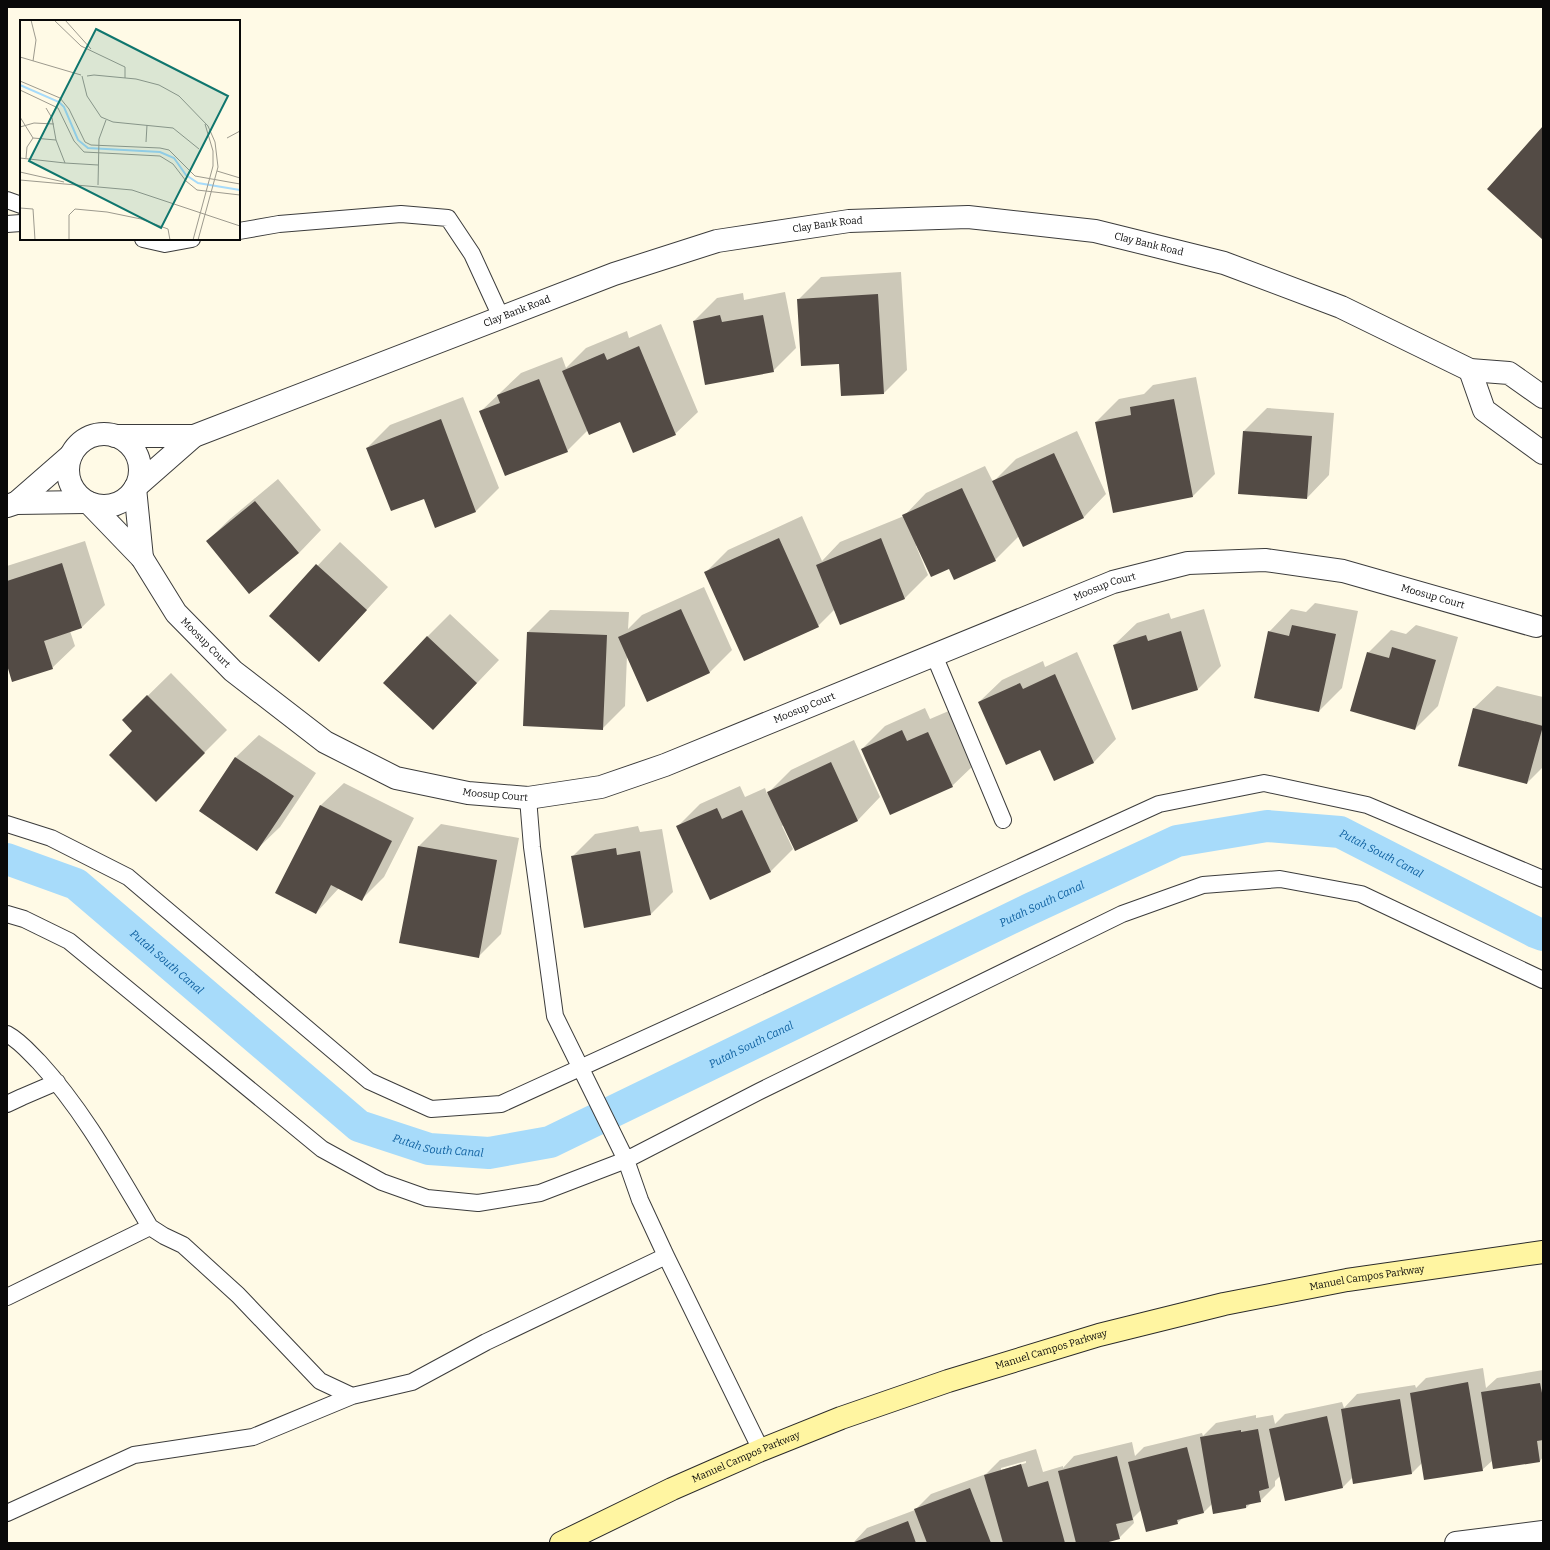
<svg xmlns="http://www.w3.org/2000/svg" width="1550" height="1550" font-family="Bitter,serif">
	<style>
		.shadow { fill: #0003; fill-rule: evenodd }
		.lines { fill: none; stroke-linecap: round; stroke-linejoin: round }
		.canal { stroke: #a7dbfa; stroke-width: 32 }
		.building { fill: #534b45 }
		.service-casing { stroke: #3c3c3c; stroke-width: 18 }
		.minor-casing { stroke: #3c3c3c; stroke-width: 24 }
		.secondary-casing { stroke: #2b2b2b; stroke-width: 24 }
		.service { stroke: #fff; stroke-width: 16 }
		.minor { stroke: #fff; stroke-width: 22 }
		.secondary { stroke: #fff5a1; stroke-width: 22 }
		.labels { text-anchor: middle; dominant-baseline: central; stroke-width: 4; stroke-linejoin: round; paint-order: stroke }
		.street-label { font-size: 10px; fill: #090909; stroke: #fff }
		.water-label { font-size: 11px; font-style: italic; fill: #0e60a0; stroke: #fff }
		.inset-river { fill: none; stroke: #a7dbfa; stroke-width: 2 }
		.inset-road { fill: none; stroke: #9d9a8e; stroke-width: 1 }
		.view { fill: #0f766e; fill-opacity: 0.15; stroke: #0f766e; stroke-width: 2 }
		.inset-edge { fill: none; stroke: #090909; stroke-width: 2 }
	</style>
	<rect width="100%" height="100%" fill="#fffae6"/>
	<path class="shadow" d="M901 272 907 370 884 393 842 395 840 363 798 300 821 277Z
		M785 292 796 348 773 371 694 321 717 298 743 293 744 300Z
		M661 324 698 412 675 434 621 421 588 430 567 451 480 412 521 373 562 357 566 368 586 348 627 331 629 338Z
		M1196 377 1215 474 1193 496 1096 422 1119 399 1144 394 1153 385Z
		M463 397 499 488 476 511 435 527 424 497 367 448 390 425Z
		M1267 408 1334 413 1329 475 1307 498 1244 431Z
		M1077 431 1106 494 1084 517 1023 546 1019 536 995 560 950 568 917 545 916 546 928 575 905 598 841 623 835 609 818 626 705 573 728 550 802 516 822 561 840 542 904 516 926 493 985 466 993 482 1016 459Z
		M278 479 321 530 299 553 207 541 230 519Z
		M85 541 105 605 82 627 70 631 75 646 52 668 7 662V566Z
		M340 542 388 587 319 661 270 616Z
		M704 587 732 650 709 673 627 655 625 706 602 729 528 632 550 610 629 612 628 629 642 615Z
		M1315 603 1358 611 1342 688 1319 711 1269 632 1291 609 1306 612Z
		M1204 609 1221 666 1198 689 1133 708 1114 645 1137 623 1169 613 1171 619Z
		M450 614 499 660 433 729 427 637Z
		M1416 625 1458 637 1438 706 1415 729 1368 653 1391 630 1406 634Z
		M1077 652 1116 739 1094 762 1055 779 1041 748 979 702 1002 680 1043 661 1045 667Z
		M171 673 227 730 156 801 134 731 123 720Z
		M1497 686 1543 697V767L1527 783 1474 708Z
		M925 708 930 719 951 710 975 764 952 786 862 749 885 726Z
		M259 735 316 773 280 827 257 849 200 811 236 757Z
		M854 740 880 797 858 820 796 850 784 825 782 826 793 849 770 872 677 827 700 804 740 786 745 797 765 788 767 794 791 770Z
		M344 783 414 818 384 877 361 900 339 888 316 913 277 893 321 805Z
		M441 824 519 838 501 934 478 957 419 846Z
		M638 826 640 832 662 829 673 892 651 914 572 857 595 834Z
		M1483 1368 1486 1388 1497 1378 1543 1370V1457L1540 1461 1493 1460 1482 1470 1422 1463 1412 1473 1354 1483 1353 1477 1343 1487 1280 1476 1275 1481V1486L1260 1501 1251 1503 1246 1508 1212 1504 1204 1512 1183 1518 1177 1523 1141 1510 1133 1518 1134 1523 1119 1538 1101 1543H853L867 1528 915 1510 931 1494 986 1474 1000 1460 1036 1449 1043 1472 1063 1466V1468L1074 1456 1132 1442 1135 1456 1144 1447 1202 1433 1203 1436 1216 1423 1256 1415V1418L1273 1415 1275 1424 1285 1414 1342 1402 1344 1408 1357 1394 1415 1385 1416 1388 1426 1378ZM1026 1461V1463L1001 1470V1468Z"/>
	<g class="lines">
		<path class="canal" id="s1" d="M7 859 76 884 359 1126 429 1149 489 1153 550 1142 1030 909 1177 841 1267 826 1340 832 1535 932 1543 935"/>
	</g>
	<path class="building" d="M1543 126V240L1487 189Z
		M878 294 884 394 841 396 839 364 801 366 797 299Z
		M720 315 722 322 763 315 774 372 705 385 693 321Z
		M639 346 676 435 633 453 620 422 589 435 562 371 604 353 607 360Z
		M539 379 568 452 505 476 479 411 500 403 497 395Z
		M1174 399 1193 497 1113 513 1095 422 1131 415 1130 407Z
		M441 419 476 512 435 528 424 499 391 511 366 448Z
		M1243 431 1312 436 1307 499 1238 494Z
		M1054 453 1084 518 1023 547 992 481Z
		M962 488 996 561 954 580 949 569 931 577 902 515Z
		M255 501 299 553 249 594 206 541Z
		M779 538 819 627 744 661 704 572Z
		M881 538 905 599 840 625 816 565Z
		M62 563 82 628 44 641 53 669 12 682 7 665V581Z
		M316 564 367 610 319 662 269 616Z
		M681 609 710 673 647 702 618 637Z
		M1292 625 1336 634 1319 712 1254 698 1268 631 1289 636Z
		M1181 631 1198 690 1132 710 1113 645 1146 635 1148 641Z
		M527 632 607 635 603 730 523 726Z
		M427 636 477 683 433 730 383 683Z
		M1392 647 1436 660 1415 730 1350 711 1367 652 1389 658Z
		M1055 674 1094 763 1054 781 1040 750 1006 765 978 702 1020 683 1023 689Z
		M147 695 205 753 156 802 109 755 132 731 122 720Z
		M1473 708 1543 726 1527 784 1458 766Z
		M902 730 907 741 928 732 953 787 890 815 861 749Z
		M235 757 294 796 257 851 199 811Z
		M831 762 858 821 795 851 767 792Z
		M320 805 392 841 362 901 331 885 316 914 275 893Z
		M717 808 722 819 742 810 771 872 710 900 676 826Z
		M418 846 497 860 479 958 399 943Z
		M616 848 617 855 640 851 651 915 584 928 571 856Z
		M1468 1382 1483 1471 1424 1480 1410 1393Z
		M1540 1383 1543 1398V1440L1537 1441 1540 1462 1493 1469 1481 1392Z
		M1400 1399 1412 1474 1353 1484 1341 1409Z
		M1327 1416 1343 1488 1285 1501 1269 1429Z
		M1258 1429 1269 1488 1259 1491 1261 1502 1246 1505V1508L1213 1514 1200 1437 1241 1430V1432Z
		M1187 1447 1204 1513 1177 1520 1178 1524 1146 1532 1128 1462Z
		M1117 1456 1133 1520 1116 1524 1120 1539 1105 1543H1076L1058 1471Z
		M1021 1464 1028 1487 1048 1481 1065 1543H1003L984 1475Z
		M970 1488 991 1543H927L914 1509Z
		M908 1521 916 1543H852Z"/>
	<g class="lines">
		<defs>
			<path id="service" d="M7 200 21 205
				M7 224 21 223
				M239 231 279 224 401 214 448 218 472 254 501 317
				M143 239 165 244 192 239
				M934 655 1003 820
				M528 798 532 847 555 1016 626 1160 640 1200 666 1256 761 1450
				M7 824 51 838 128 877 369 1081 431 1109 501 1104 1159 804 1264 783 1367 805 1543 879
				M7 914 24 919 69 941 322 1149 382 1182 427 1198 478 1203 540 1193 626 1160 760 1091 1122 914 1203 885 1280 879 1361 894 1543 980
				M7 1034C20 1041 29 1052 39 1062 84 1111 116 1170 150 1227L164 1236 183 1245 238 1295 320 1381 352 1396 412 1382 486 1342 666 1256
				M7 1104 22 1097 57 1082
				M7 1297 150 1227
				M7 1513 134 1455 253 1437 352 1396"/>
			<g id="minor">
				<path d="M1470 370 1484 410 1543 453"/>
				<circle cx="104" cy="470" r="36"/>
				<path d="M115 436H194"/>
				<path id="s2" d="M137 486 194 436 614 274 717 241 849 221 968 217 1095 231 1224 263 1341 307 1470 370 1509 373 1543 397"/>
				<path d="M135 488 142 558"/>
				<path d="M16 503 71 455"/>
				<path id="s3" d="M89 503 142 558 176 613 233 671 325 742 396 778 468 793 528 798 601 787 665 765 1113 582 1188 563 1265 560 1343 571 1536 626"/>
				<path d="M7 506 16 503 85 502"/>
				<path d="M1456 1543 1543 1532"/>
			</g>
			<g id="secondary">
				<path id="s4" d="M561 1543 672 1489 761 1450 841 1418 948 1381 1099 1335 1224 1304 1347 1280 1543 1252"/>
			</g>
		</defs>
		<use href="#service" class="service-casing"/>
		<use href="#minor" class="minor-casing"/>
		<use href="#secondary" class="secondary-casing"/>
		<use href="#service" class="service"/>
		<use href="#minor" class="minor"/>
		<use href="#secondary" class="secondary"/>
	</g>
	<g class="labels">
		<g class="street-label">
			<text stroke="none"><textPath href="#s2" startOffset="746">Clay Bank Road</textPath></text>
			<text stroke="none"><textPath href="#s2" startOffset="1070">Clay Bank Road</textPath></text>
			<text stroke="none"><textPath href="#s2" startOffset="422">Clay Bank Road</textPath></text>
			<text stroke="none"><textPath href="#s3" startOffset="1168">Moosup Court</textPath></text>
			<text stroke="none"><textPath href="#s3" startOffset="1504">Moosup Court</textPath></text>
			<text stroke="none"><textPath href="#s3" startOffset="183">Moosup Court</textPath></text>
			<text stroke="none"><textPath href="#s3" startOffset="844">Moosup Court</textPath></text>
			<text stroke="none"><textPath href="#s3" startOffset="519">Moosup Court</textPath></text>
			<text stroke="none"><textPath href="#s4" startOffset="852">Manuel Campos Parkway</textPath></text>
			<text stroke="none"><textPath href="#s4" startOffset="528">Manuel Campos Parkway</textPath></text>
			<text stroke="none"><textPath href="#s4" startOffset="204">Manuel Campos Parkway</textPath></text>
		</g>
		<g class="water-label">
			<text stroke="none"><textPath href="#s1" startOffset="1548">Putah South Canal</textPath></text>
			<text stroke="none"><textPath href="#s1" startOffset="1188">Putah South Canal</textPath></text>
			<text stroke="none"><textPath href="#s1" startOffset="193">Putah South Canal</textPath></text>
			<text stroke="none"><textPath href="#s1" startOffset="865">Putah South Canal</textPath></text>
			<text stroke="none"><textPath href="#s1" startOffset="528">Putah South Canal</textPath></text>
		</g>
	</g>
	<g transform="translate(20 20)">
		<rect width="220" height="220" fill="#fffae6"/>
		<path class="inset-river" d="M0 65 39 82 44 87 58 120 68 128 140 132 154 138 166 155 178 163 220 170"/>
		<path class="inset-road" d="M11 0 16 20 13 41M34 0 61 26 105 47V58M45 0 71 29M0 37 61 55M62 56 67 76 81 97 93 102 153 108 179 129M67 56 74 55 116 59 139 65 159 76 188 106 195 122 198 147 178 220M0 61 40 78 49 89 65 122 71 125 140 128 149 130 175 156 220 164M0 70 38 88 54 121 64 132 140 136 153 144 166 161 177 170 220 175M26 88 32 98 36 120 45 143 78 145M0 97 13 118 36 120M0 107 14 103 34 104M207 118 220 111M126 122 127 105M0 138 45 143M6 138 7 127 13 118M197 151 220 158M0 152 44 162M0 160 112 170 220 206M78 165 79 119 86 100M0 188 13 189 15 220M49 220V195L55 189 87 192 121 199 148 209 150 220M173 220 193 146V131L185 104"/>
		<path class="view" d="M76 9 208 76 141 208 9 141Z"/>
		<rect width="220" height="220" class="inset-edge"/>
	</g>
	<rect width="1550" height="1550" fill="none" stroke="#090909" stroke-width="16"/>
</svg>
